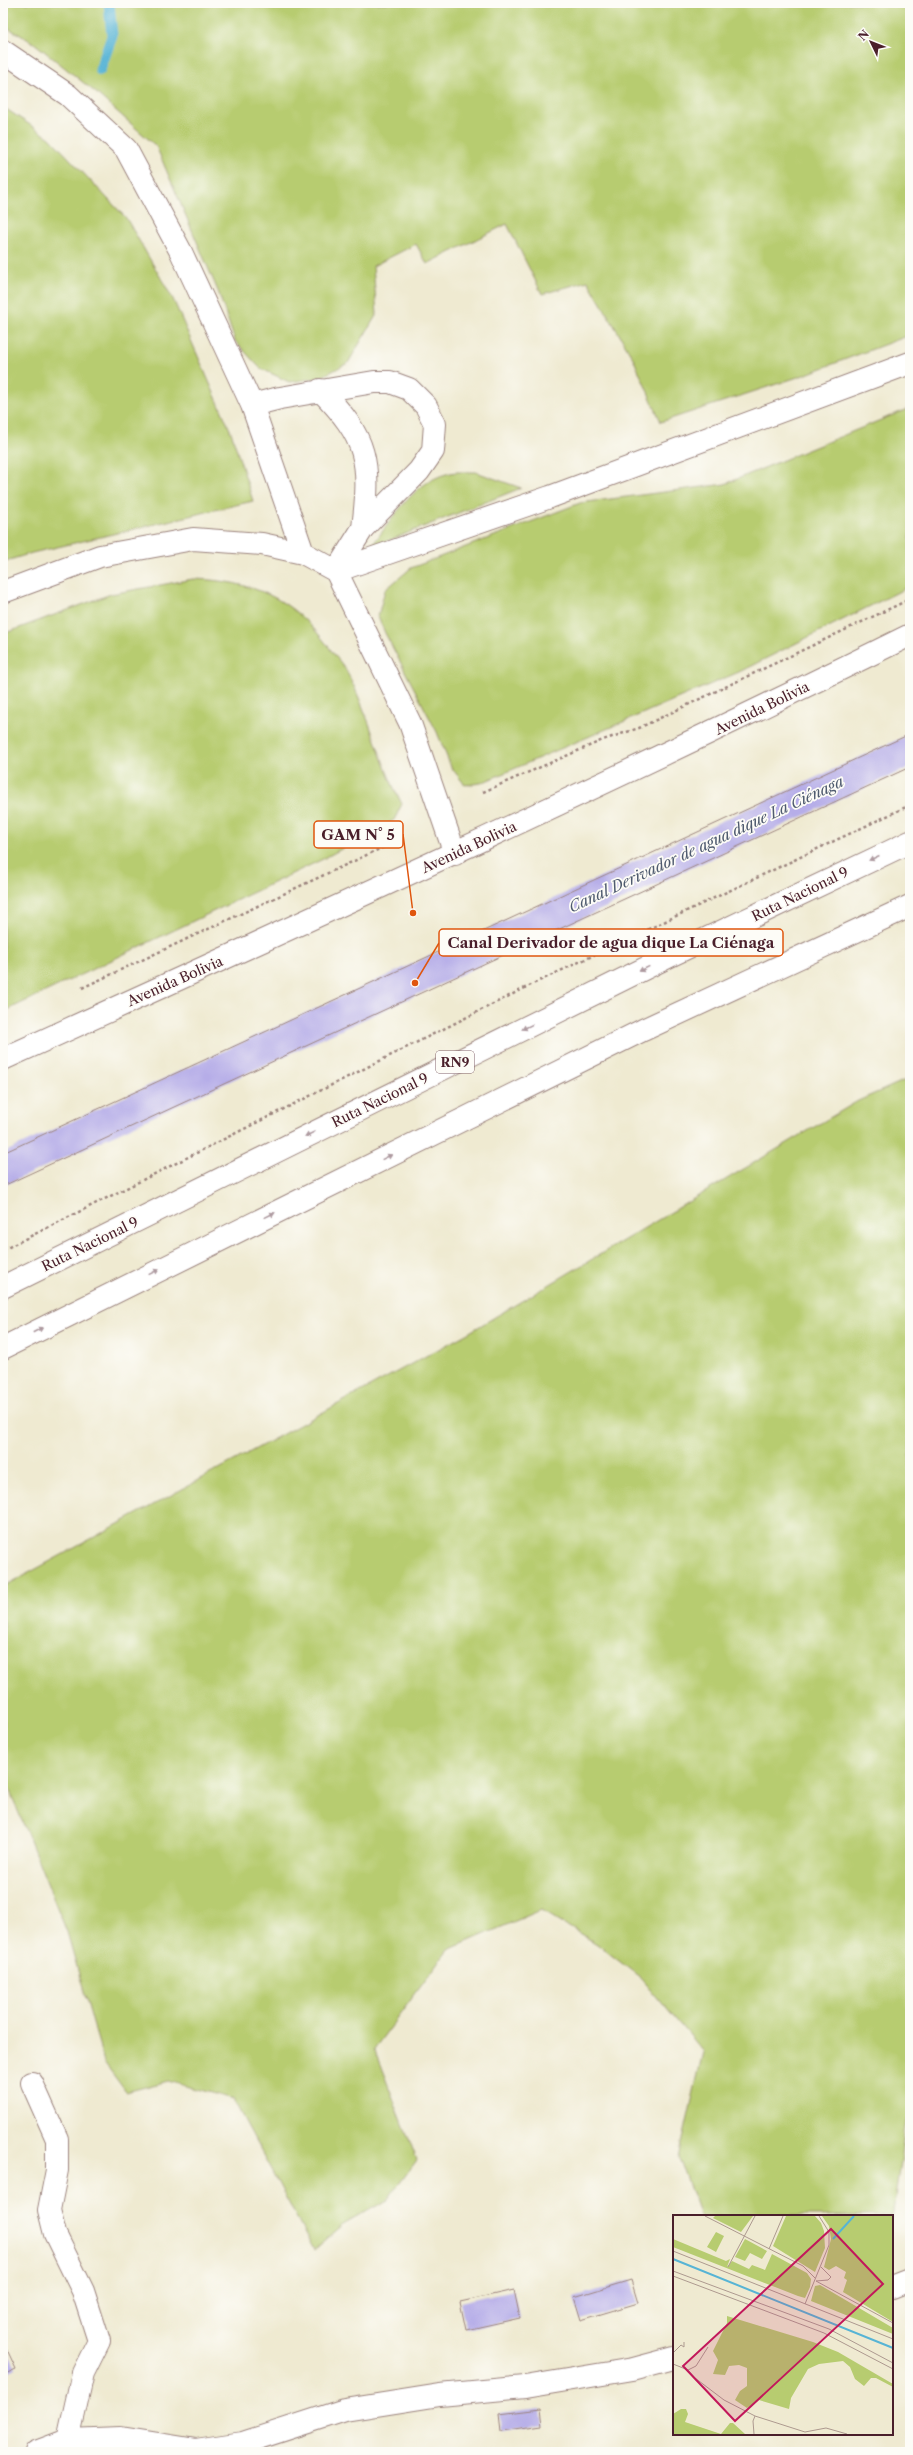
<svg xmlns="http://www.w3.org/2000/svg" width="913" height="2455" font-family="'Libre Caslon Text',serif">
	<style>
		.green { fill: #b7cc70; stroke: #80764e }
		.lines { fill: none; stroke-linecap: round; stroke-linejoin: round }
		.stream { stroke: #57b4d5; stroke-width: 11 }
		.building { fill: #b6ade8 }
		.minor-casing { stroke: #9c847e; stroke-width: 24 }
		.highway-casing { stroke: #9c847e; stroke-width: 24 }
		.path { stroke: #9c847e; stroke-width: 2.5; stroke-dasharray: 3 3; stroke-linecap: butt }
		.minor { stroke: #fff; stroke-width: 22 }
		.highway { stroke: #fff; stroke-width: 22 }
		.oneway { fill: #ae9aa0 }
		.labels { text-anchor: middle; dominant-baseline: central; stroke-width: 3.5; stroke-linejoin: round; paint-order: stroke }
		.shield { fill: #fdfcf7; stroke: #806168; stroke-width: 1 }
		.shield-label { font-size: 13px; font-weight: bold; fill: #4a1f2b }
		.street-label { font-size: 14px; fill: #4a1f2b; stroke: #fdfcf7 }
		.water-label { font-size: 15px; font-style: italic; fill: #4f5b6f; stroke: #fdfcf7 }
		.inset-river { fill: none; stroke: #57b4d5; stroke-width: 2 }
		.inset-road { fill: none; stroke: #ad998f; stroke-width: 1 }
		.view { fill: #c2185b; fill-opacity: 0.15; stroke: #c2185b; stroke-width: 2 }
		.inset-edge { fill: none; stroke: #4a1f2b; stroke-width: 2 }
		.leader { fill: none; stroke: #e0560e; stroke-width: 1.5 }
		.callout-dot { fill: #e0560e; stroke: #fdfcf7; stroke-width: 1.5 }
		.callout { fill: #fdfcf7; stroke: #e0560e; stroke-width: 1.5 }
		.callout-label { font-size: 15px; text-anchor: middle; font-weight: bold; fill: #4a1f2b }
	</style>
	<rect width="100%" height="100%" fill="#fdfcf7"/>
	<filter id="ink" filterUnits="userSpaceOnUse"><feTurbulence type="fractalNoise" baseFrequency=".025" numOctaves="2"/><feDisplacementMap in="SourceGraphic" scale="8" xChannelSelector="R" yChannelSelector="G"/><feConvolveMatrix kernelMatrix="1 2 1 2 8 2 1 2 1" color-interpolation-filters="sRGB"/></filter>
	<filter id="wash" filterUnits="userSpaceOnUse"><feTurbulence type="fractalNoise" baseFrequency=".012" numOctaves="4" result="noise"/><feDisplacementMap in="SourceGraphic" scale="16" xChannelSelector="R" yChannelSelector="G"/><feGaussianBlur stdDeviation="0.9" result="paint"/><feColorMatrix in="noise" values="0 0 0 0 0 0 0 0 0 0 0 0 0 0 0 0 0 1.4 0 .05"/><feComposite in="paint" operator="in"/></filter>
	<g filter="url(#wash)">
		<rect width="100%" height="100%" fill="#efead1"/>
		<path class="green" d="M3 3H910V335L801 376 661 422 633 358 588 281 542 294 507 224 427 264 416 244 373 266 377 314 348 363 319 378 289 382 260 368 235 341 218 291 156 146 95 92 34 43 3 25Z
			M3 107 50 138 126 218 173 299 231 432 253 501 32 553 3 562Z
			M910 408V586L739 672 481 783 465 785 451 767 437 732 385 633 378 616 385 590 411 568 580 503 725 484Z
			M456 472H476L521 488 370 548C394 518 415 477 456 472Z
			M193 579C253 581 291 597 328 646 333 654 341 662 346 670 369 713 379 762 402 804L394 820 323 859 3 1012V634L111 594Z
			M910 1078V2113L905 2127 892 2219V2216H700L679 2157 703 2052 641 1978 597 1944 541 1910 448 1950 374 2049 417 2160 387 2200 343 2225 314 2250 233 2099 168 2081 126 2092 104 2062 67 1932 3 1774V1587L468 1333 858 1101Z"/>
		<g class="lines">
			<path class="stream" d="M100 70 112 36 109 3"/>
		</g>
		<g id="blocks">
			<path class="building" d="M910 734V767L3 1186V1153Z
				M631 2280 638 2303 581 2320 574 2297Z
				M514 2290 520 2318 466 2330 460 2302Z
				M3 2341 16 2369 3 2375Z
				M541 2409 543 2425 501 2431 499 2414Z"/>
		</g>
	</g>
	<g filter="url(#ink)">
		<use href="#blocks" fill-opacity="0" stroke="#9c847e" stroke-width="1"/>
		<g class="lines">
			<defs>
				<path id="minor" d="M3 51 68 95 126 149 181 252 252 405 303 553 336 571 410 723 455 854
					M320 390C368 438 371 462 363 528
					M252 405 280 398 374 382H390L409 389 426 406 435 424 433 451 419 471 363 528 336 571
					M336 571 550 497 910 363
					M3 592 100 556 193 539 262 544 303 553
					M3 1059C307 921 611 783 910 635
					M32 2083 57 2139V2170L49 2210 55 2234 83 2291 99 2341 83 2373 68 2440
					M892 2287 910 2280
					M36 2452 68 2440 121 2438 196 2450 243 2443 345 2410 440 2395 525 2387 633 2369 674 2358"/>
				<path id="highway" d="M3 1287 674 954 910 842
					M3 1348 643 1030 910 906"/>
			</defs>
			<use href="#minor" class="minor-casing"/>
			<use href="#highway" class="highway-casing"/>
			<path class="path" d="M483 792 603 740 639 728 910 599
				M82 988 386 846
				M3 1250 535 983 910 805"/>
			<use href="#minor" class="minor"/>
			<use href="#highway" class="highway"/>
		</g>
		<defs><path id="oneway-solid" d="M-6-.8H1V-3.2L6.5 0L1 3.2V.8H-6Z"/></defs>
		<g class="oneway">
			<use href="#oneway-solid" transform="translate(874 858) rotate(155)"/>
			<use href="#oneway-solid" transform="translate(644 969) rotate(154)"/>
			<use href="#oneway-solid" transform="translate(527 1027) rotate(154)"/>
			<use href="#oneway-solid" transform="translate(310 1134) rotate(154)"/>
			<use href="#oneway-solid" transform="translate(387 1157) rotate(-26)"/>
			<use href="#oneway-solid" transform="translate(270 1215) rotate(-26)"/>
			<use href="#oneway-solid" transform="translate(154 1272) rotate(-26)"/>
			<use href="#oneway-solid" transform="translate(38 1330) rotate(-28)"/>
		</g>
	</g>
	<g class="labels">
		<rect class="shield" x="436" y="1051" width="38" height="22" rx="3"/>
		<g class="shield-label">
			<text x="455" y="1062">RN9</text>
		</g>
		<g class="street-label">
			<text transform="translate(762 708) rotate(-26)">Avenida Bolivia</text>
			<text transform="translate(469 847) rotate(-25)">Avenida Bolivia</text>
			<text transform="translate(800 894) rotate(-26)">Ruta Nacional 9</text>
			<text transform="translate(175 981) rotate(-24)">Avenida Bolivia</text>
			<text transform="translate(380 1100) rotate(-26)">Ruta Nacional 9</text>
			<text transform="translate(90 1244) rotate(-26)">Ruta Nacional 9</text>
		</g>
		<g class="water-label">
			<text transform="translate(706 844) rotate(-25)">Canal Derivador de agua dique La Ciénaga</text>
		</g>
	</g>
	<g transform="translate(673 2215)">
		<rect width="220" height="220" fill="#efead1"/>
		<path d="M42 1H80L68 17 40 3ZM113 1H142L148 8 151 16 152 33 142 57 100 31ZM149 1H220V107L170 77 174 65 171 63 173 57 163 51 156 55 151 52 158 24 156 11ZM43 17 51 21 43 37 34 32ZM0 24 53 46 57 44 54 52 59 46 76 54 79 50 92 55 99 39 134 58 138 64 137 72 132 83 125 81 0 32ZM72 24 94 36 89 44 77 38 72 46 62 42ZM147 70 220 113V119L138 86 142 71ZM54 101 140 127 165 137 220 169V172L203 163H198L191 171 182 164 177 152 170 146 146 149 135 154 118 183 116 194 86 185 74 193 62 185 67 176 74 171V153L66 150 56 151 52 160 40 159 45 145 40 136 54 108ZM8 194H13L15 199 12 207 48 219 57 208H60L72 219H0V199Z" fill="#b7cc70"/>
		<path class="inset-river" d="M160 24 181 1M0 44 220 133"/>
		<path class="inset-road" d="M32 1 130 51 142 63M96 34 110 1M0 36 220 124M55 52 82 1M0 56 156 114 220 148M0 61 151 118 220 154M143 66 220 108M143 66 155 65 158 62 148 52M132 89 156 30V17L146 1M0 138 8 130 11 132V127M0 149 15 155 22 163 51 185 82 201 132 217 153 213 174 219M15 155 23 151 35 132M81 219 80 206 82 201"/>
		<path class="view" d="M158 14 210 69 62 206 10 151Z"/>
		<rect width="220" height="220" class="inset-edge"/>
	</g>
	<path class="leader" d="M413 913L403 834M415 983L439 943"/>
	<g class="callout-dot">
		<circle cx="413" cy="913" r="4"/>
		<circle cx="415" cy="983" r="4"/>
	</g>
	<g class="callout">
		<rect x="314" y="821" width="89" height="27" rx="4"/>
		<rect x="439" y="929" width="344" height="27" rx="4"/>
	</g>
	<g class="callout-label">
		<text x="358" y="840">GAM N° 5</text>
		<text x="611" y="948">Canal Derivador de agua dique La Ciénaga</text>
	</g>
	<rect width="913" height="2455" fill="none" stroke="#fdfcf7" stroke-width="16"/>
	<g transform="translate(871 42) rotate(313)" stroke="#fdfcf7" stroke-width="3" paint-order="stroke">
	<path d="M0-3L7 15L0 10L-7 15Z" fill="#4a1f2b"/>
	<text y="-6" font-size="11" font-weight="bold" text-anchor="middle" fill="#4a1f2b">N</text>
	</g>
</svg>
